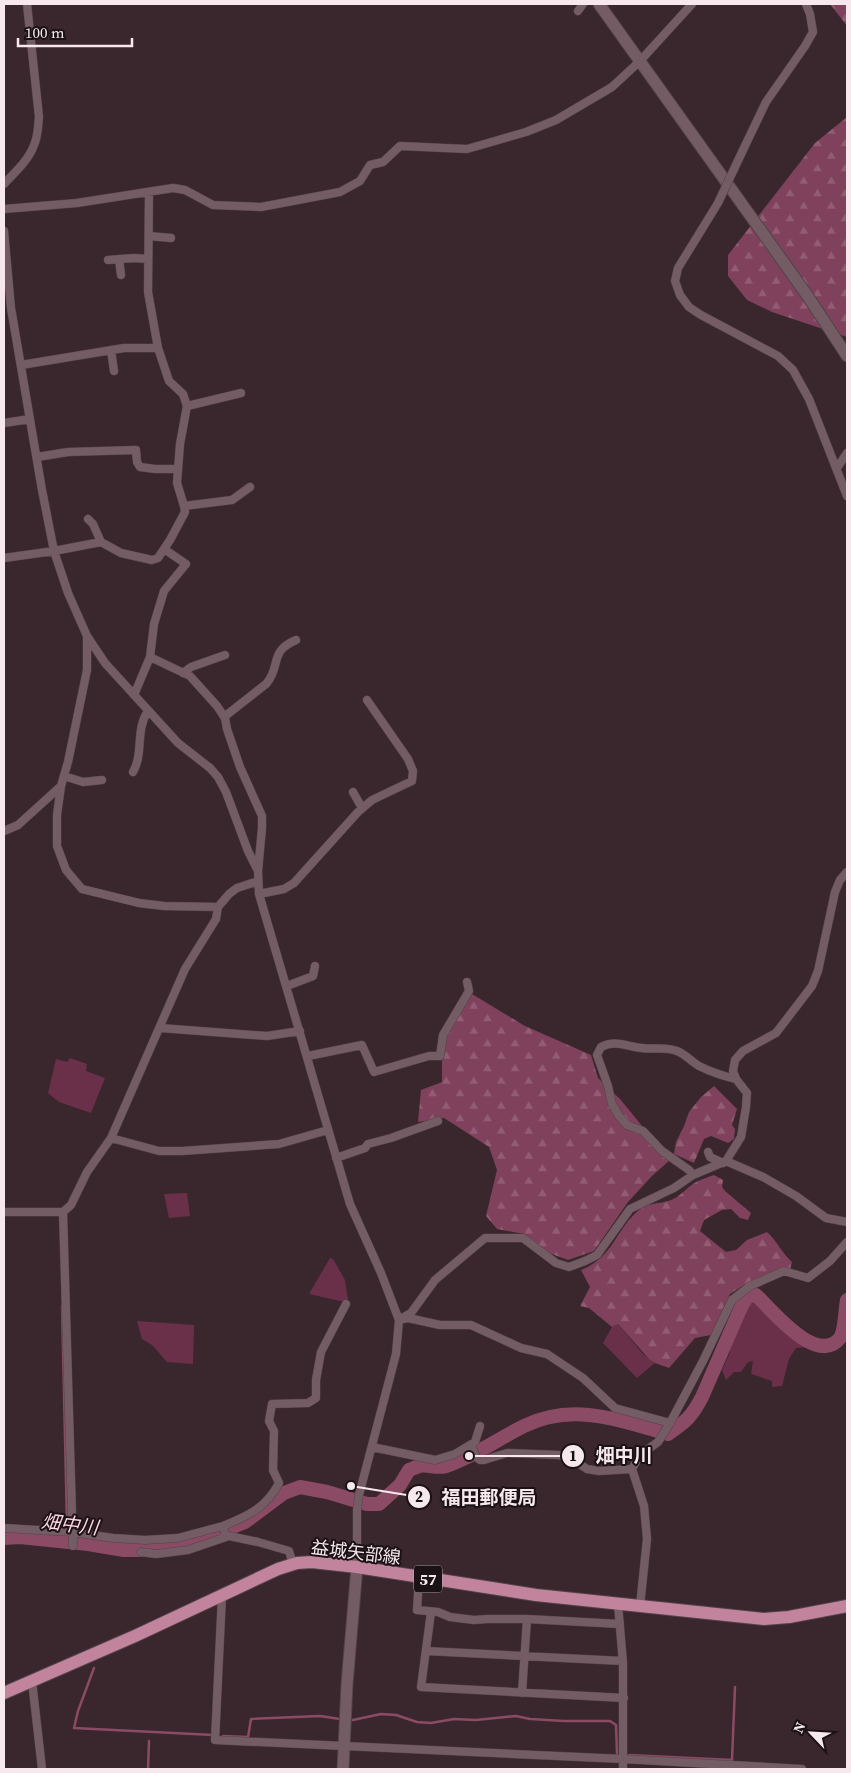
<svg xmlns="http://www.w3.org/2000/svg" width="851" height="1773" font-family="'Source Serif 4','Noto Sans JP',serif">
	<style>
		.green { fill: #6a3049 }
		.forest { fill: url(#forest-firs) }
		.lines { fill: none; stroke-linecap: round; stroke-linejoin: round }
		.stream { stroke: #8b4b65; stroke-width: 2.5 }
		.river { stroke: #8b4b65; stroke-width: 14 }
		.street-casing { stroke: #53434a; stroke-width: 9 }
		.secondary-casing { stroke: #53434a; stroke-width: 13 }
		.primary-casing { stroke: #53434a; stroke-width: 14 }
		.street { stroke: #735c64; stroke-width: 8 }
		.secondary { stroke: #735c64; stroke-width: 11 }
		.primary { stroke: #c2849c; stroke-width: 12 }
		.street-bridge-casing { stroke: #53434a; stroke-width: 9; stroke-linecap: butt }
		.street-bridge { stroke: #735c64; stroke-width: 8 }
		.labels { text-anchor: middle; dominant-baseline: central; stroke-width: 4; stroke-linejoin: round; paint-order: stroke }
		.shield { fill: #1b1215; stroke: #b4a8ac; stroke-width: 1 }
		.shield-label { font-size: 16px; font-weight: bold; fill: #f6e8ed }
		.street-label { font-size: 18px; fill: #f6e8ed; stroke: #1b1215 }
		.water-label { font-size: 19px; font-style: italic; fill: #fdd5e3; stroke: #1b1215 }
		.leader { fill: none; stroke: #f6e8ed; stroke-width: 2 }
		.callout-dot { fill: #f6e8ed; stroke: #1b1215; stroke-width: 2 }
		.mark-label { font-size: 15px; text-anchor: middle; font-weight: bold; fill: #111 }
		.callout-label { font-size: 19px; text-anchor: middle; font-weight: bold; fill: #f6e8ed; stroke: #1b1215; stroke-width: 4; stroke-linejoin: round; paint-order: stroke }
	</style>
	<defs>
		<pattern id="forest-firs" width="22" height="20" patternUnits="userSpaceOnUse" patternTransform="scale(1.25)"><rect width="22" height="20" fill="#7f415b"/><path d="M5 1l3.5 6h-7zM16 11l3.5 6h-7z" fill="#925c73"/></pattern>
	</defs>
	<rect width="100%" height="100%" fill="#3a262d"/>
	<path class="green" d="M70 1058 87 1064 86 1071 105 1078 91 1113 59 1102 48 1093 56 1059 67 1062Z
		M187 1193 190 1216 169 1218 164 1194Z
		M330 1258 333 1259 345 1280 348 1300 344 1302 309 1294Z
		M755 1298 795 1338 807 1347 796 1348 789 1359 782 1386 772 1387V1381L751 1374 753 1361 748 1362 741 1372H734L726 1380 722 1370 730 1352 728 1343 743 1306 748 1299Z
		M137 1321 194 1325 193 1364 167 1362 152 1345 142 1339Z
		M618 1324 642 1353 655 1363 637 1378 603 1343 612 1327Z"/>
	<path class="forest" d="M830 4H847V26Z
		M847 117V337L772 312 747 300 728 276V255L815 143Z
		M472 994 525 1026 591 1055 598 1078 620 1099 670 1160 652 1176 628 1202 594 1251 568 1260 549 1253 524 1234 497 1229 486 1216 497 1170 489 1147 444 1118 418 1122 421 1090 442 1082V1061L448 1031Z
		M714 1086 737 1109 732 1125 735 1129 734 1139 728 1143 711 1136 704 1139 694 1163 674 1154 676 1142 684 1126 689 1112 701 1097Z
		M714 1175 723 1180 722 1187 725 1191 751 1213 748 1220 740 1218 731 1209 722 1210 704 1220 700 1231 726 1252 736 1250 747 1240 767 1232C777 1241 782 1253 792 1262L790 1270 744 1285 730 1294 711 1335 695 1338 669 1368 655 1363 649 1359 618 1324 612 1327 589 1308 580 1306 590 1287 581 1270C614 1257 615 1230 639 1210 647 1203 658 1204 668 1201 678 1199 687 1187 696 1182 702 1179 708 1177 714 1175Z"/>
	<g class="lines">
		<path class="stream" d="M62 1306 67 1525
			M94 1668 78 1711 74 1728 213 1735
			M353 1720 381 1714 396 1715 417 1722 431 1723 454 1719 476 1720 516 1716 530 1719 564 1721H610L616 1725 617 1754
			M223 1736 248 1737 251 1719 320 1716 340 1719
			M629 1755 732 1760 735 1687
			M148 1769 149 1741"/>
		<path class="river" d="M4 1538 20 1537 88 1544 124 1550H162L210 1536 245 1522 284 1493 300 1487 327 1492 367 1504H379L400 1485 409 1470C412 1469 416 1467 419 1466 428 1464 437 1469 446 1466 473 1457 498 1439 524 1426 573 1402 619 1420 668 1434 686 1421 691 1418 702 1397L742 1305 748 1296 756 1295C771 1309 817 1367 840 1338 845 1331 845 1310 847 1300"/>
		<defs>
			<path id="street" d="M578 11 583 4
				M743 150 766 102 805 46 813 32 810 14 806 4
				M4 184C14 173 29 160 34 145 38 137 38 126 39 117L27 4
				M718 203 678 268 675 281 680 295 689 307 701 315 778 356 793 370 809 399 847 496
				M4 209 77 203 173 188 185 190 213 205 261 207 340 192 360 181 370 165 383 162 400 146 467 149 526 132 556 120 612 87 640 61 692 4
				M4 231 11 308 42 490 54 551 68 593 87 636 105 663 178 743 210 768 218 777 226 792 248 851 258 871 259 894 350 1204 381 1273 399 1320 396 1354 359 1495 357 1510V1567
				M149 236 171 238
				M119 259 121 275
				M108 260 134 258 148 259
				M111 350 114 371
				M21 365 124 348H158
				M187 406 241 393
				M4 423 30 419
				M37 457 68 452 136 450 137 462 140 467 155 469H178
				M837 468 847 453
				M184 506 232 500 250 487
				M88 519 93 524 101 542
				M4 558 54 551 101 542 121 553 152 560 158 558 170 540 185 512 184 506 177 483 180 444 187 406 183 394 169 381 158 348 148 292 149 192
				M87 637V670L68 762 61 786 57 815V846L66 870 82 889 139 903 164 906 218 907
				M150 657 190 676 217 706 225 718 227 729 240 767 262 816V828L258 871
				M183 673 191 667 225 655
				M134 695 150 657 154 624 164 591 186 564 164 549
				M224 717 266 684C282 666 268 652 296 640
				M133 772C144 753 135 730 148 711
				M64 776 83 782 102 780
				M353 792 362 808
				M4 831 18 825 61 786
				M259 894 284 889 294 883 358 812 372 800 412 781 413 771 408 759 367 700
				M287 986 313 976 315 966
				M160 1028 267 1036 300 1031
				M308 1056 362 1045 374 1072 429 1056H440L443 1035 469 991 467 982
				M111 1138 185 969 216 919 218 907 229 894 237 888 258 881
				M708 1152 710 1157 723 1163
				M336 1158 365 1148 368 1144 391 1138 438 1121
				M726 1161 763 1177 796 1196 826 1218 847 1222
				M693 1175 689 1170 662 1151 643 1131 627 1125 619 1116 612 1104 608 1086 597 1055 601 1047C616 1039 627 1047 642 1048 654 1050 665 1046 677 1051 685 1054 692 1062 699 1066 711 1072 723 1076 736 1079
				M4 1212H63
				M403 1319 408 1318 440 1325H471L521 1348 547 1354 583 1378 615 1408 670 1423
				M399 1320 411 1313 435 1280 485 1238H523L556 1263 569 1267 585 1261 597 1255 630 1209 674 1188 693 1175 726 1161 741 1137 746 1107 747 1093 736 1079 733 1071 735 1060 743 1051 776 1033 812 986 818 971 835 892 840 880 847 872
				M471 1445 476 1457 480 1460H484L507 1453 559 1455 575 1461 587 1469 599 1471 632 1469
				M372 1447 435 1460 455 1454 475 1442 480 1426
				M4 1528 72 1532 113 1538 145 1540 178 1538 223 1526
				M226 1537 223 1526C248 1516 266 1508 279 1483L273 1470 274 1431 269 1421 272 1404 308 1403 316 1398V1380L321 1352 346 1304
				M73 1546 63 1212 71 1205 87 1172 111 1138 159 1151H182L279 1144 328 1130
				M141 1552 156 1554 188 1550 229 1536 258 1542 289 1551 293 1564
				M419 1577 417 1610 438 1612 450 1617 474 1620 487 1619H527L620 1624
				M222 1596 215 1740 623 1759 802 1769
				M618 1604 623 1663V1769
				M640 1606 647 1539 644 1506 632 1469 640 1455 658 1442 670 1423 703 1361 732 1300 750 1286 784 1271 808 1278 830 1261 847 1242
				M431 1612 421 1687 624 1698
				M426 1651 623 1661
				M32 1681 42 1769
				M522 1693 527 1619"/>
			<path id="secondary" d="M599 4 807 295 847 356
				M343 1769 347 1684 357 1567"/>
			<path id="primary" d="M4 1693 135 1636 278 1569 297 1563 312 1562 357 1567 536 1595 764 1619 789 1617 847 1606"/>
		</defs>
		<use href="#street" class="street-casing"/>
		<use href="#secondary" class="secondary-casing"/>
		<use href="#primary" class="primary-casing"/>
		<use href="#street" class="street"/>
		<use href="#secondary" class="secondary"/>
		<use href="#primary" class="primary"/>
		<defs>
			<path id="street-bridge" d="M718 203 743 150"/>
		</defs>
		<use href="#street-bridge" class="street-bridge-casing"/>
		<use href="#street-bridge" class="street-bridge"/>
	</g>
	<g class="labels">
		<rect class="shield" x="414" y="1565.5" width="28" height="27" rx="4"/>
		<g class="shield-label">
			<text x="428" y="1579">57</text>
		</g>
		<g class="street-label">
			<text transform="translate(356 1552) rotate(7)">益城矢部線</text>
		</g>
		<g class="water-label">
			<text transform="translate(70 1524) rotate(7)">畑中川</text>
		</g>
	</g>
	<path class="leader" d="M469 1456L573 1456M351 1486L419 1497"/>
	<g class="callout-dot">
		<circle cx="469" cy="1456" r="5"/>
		<circle cx="351" cy="1486" r="5"/>
		<circle cx="573" cy="1456" r="12"/>
		<circle cx="419" cy="1497" r="12"/>
	</g>
	<g class="mark-label">
		<text x="573" y="1461">1</text>
		<text x="419" y="1502">2</text>
	</g>
	<g class="callout-label">
		<text x="624" y="1462">畑中川</text>
		<text x="489" y="1504">福田郵便局</text>
	</g>
	<rect width="851" height="1773" fill="none" stroke="#f6e8ed" stroke-width="10"/>
	<g transform="translate(811 1733) rotate(295)" stroke="#1b1215" stroke-width="4" paint-order="stroke">
	<path d="M0-4L9 19L0 12L-9 19Z" fill="#f6e8ed"/>
	<text y="-8" font-size="14" font-weight="bold" text-anchor="middle" fill="#f6e8ed">N</text>
	</g>
	<path d="M18 38v8h114v-8" fill="none" stroke="#f6e8ed" stroke-width="2.5"/>
	<text x="25" y="38" font-size="15" fill="#f6e8ed" stroke="#1b1215" stroke-width="4" paint-order="stroke">100 m</text>
</svg>
